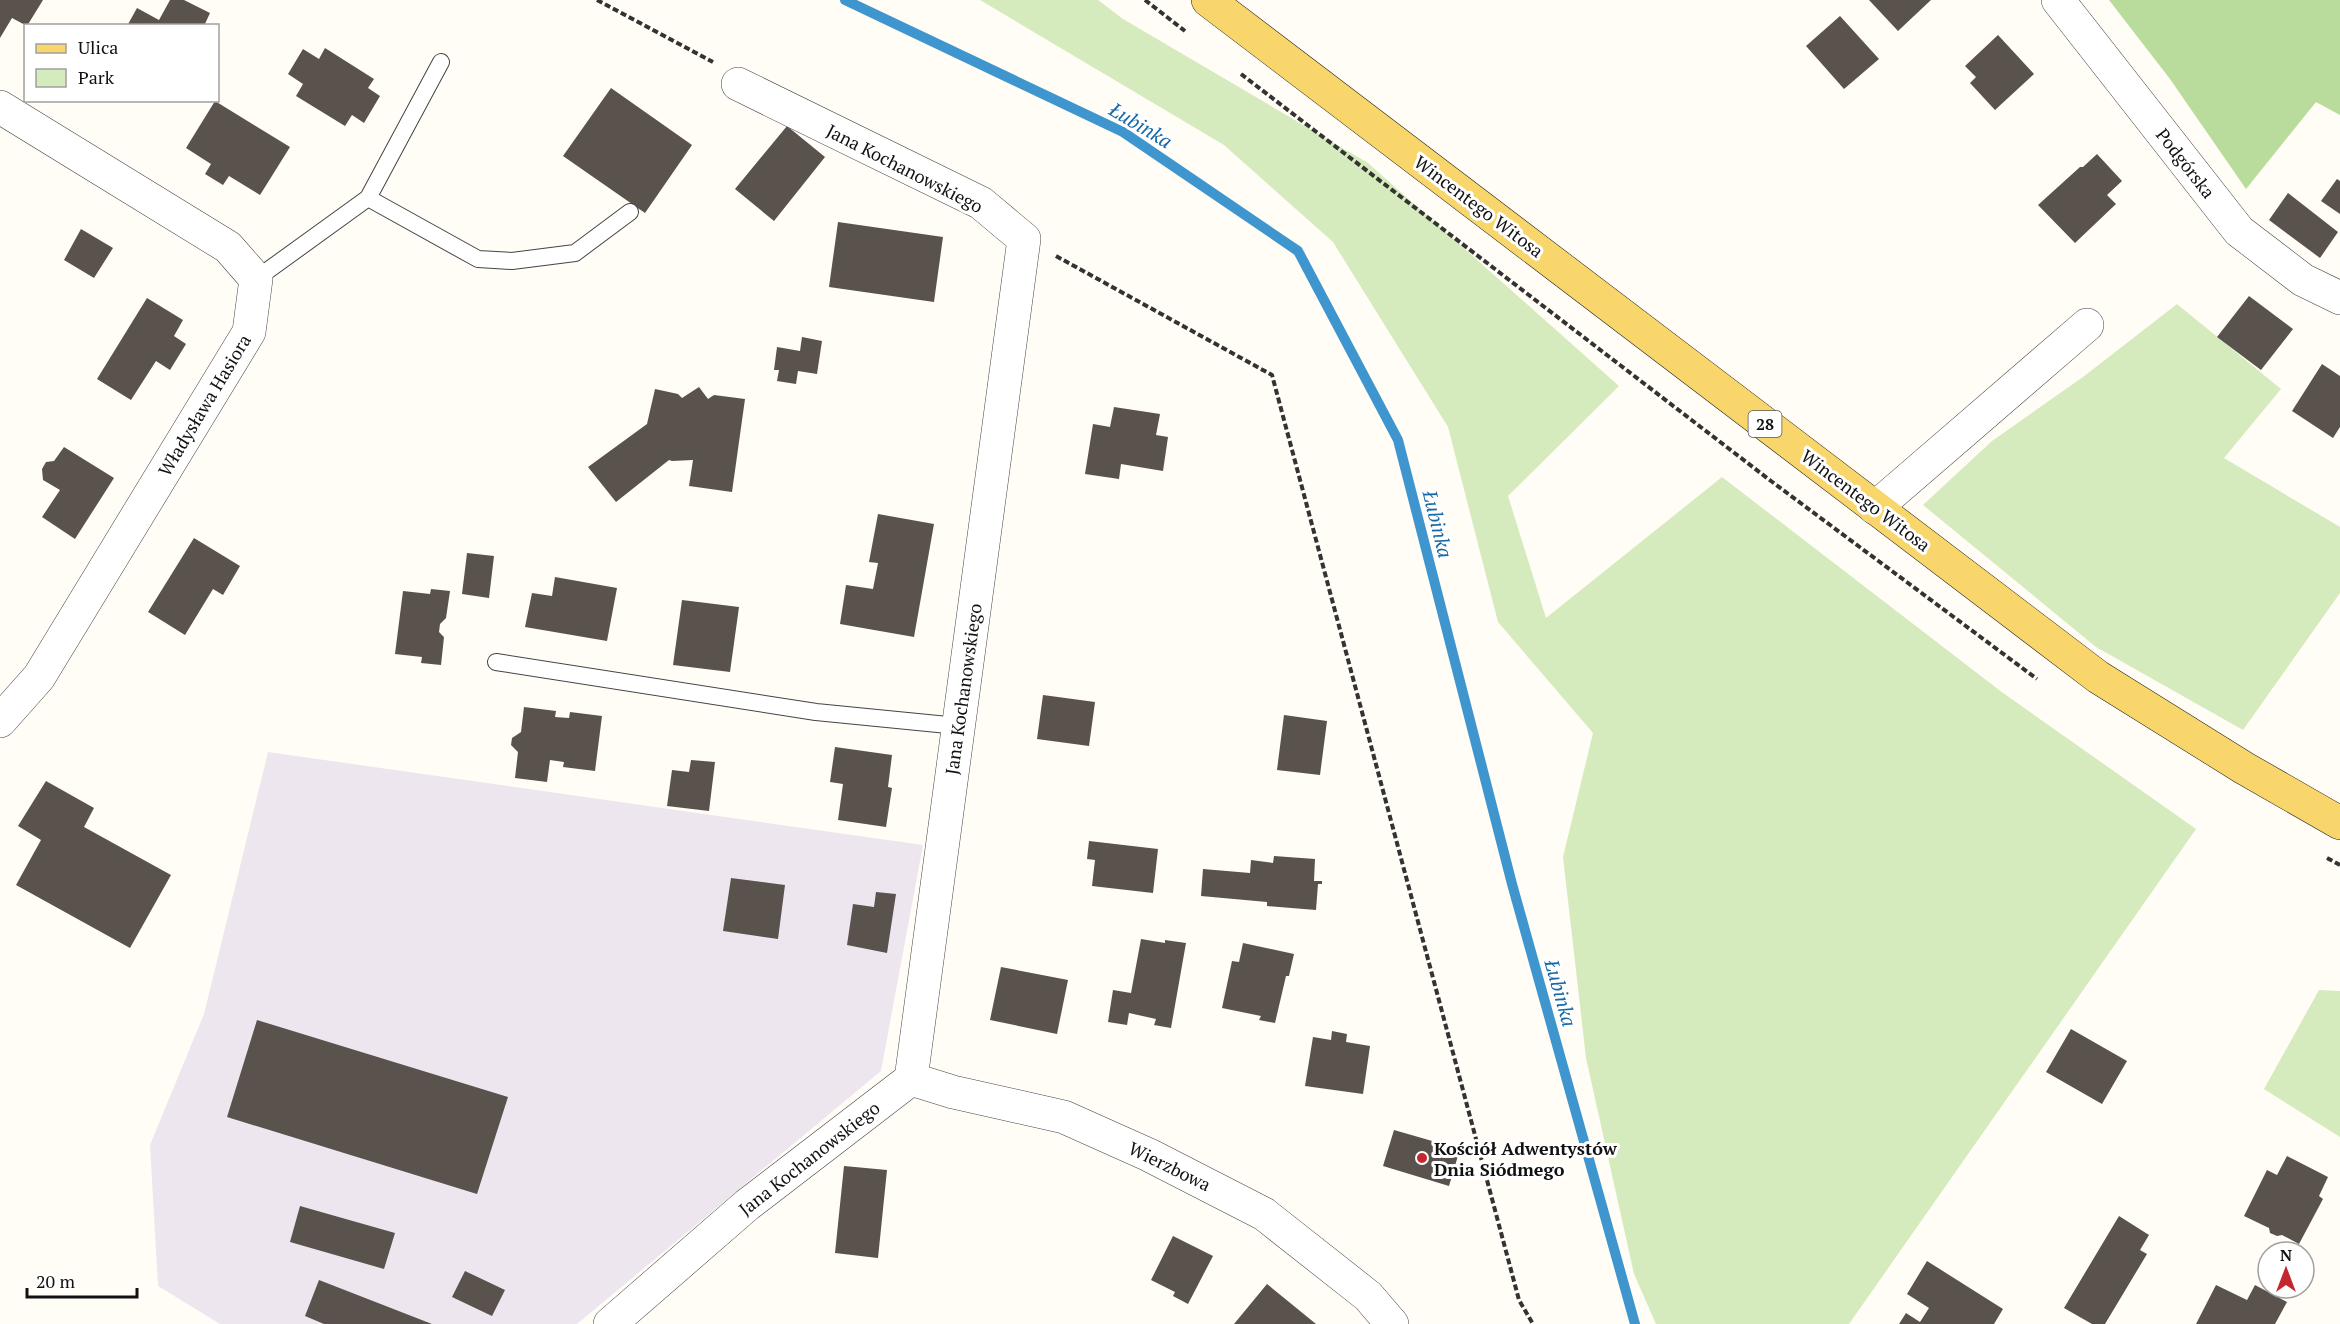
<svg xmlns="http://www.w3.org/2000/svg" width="2340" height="1324" font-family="'PT Serif',serif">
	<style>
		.industrial { fill: #eee6ef }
		.green { fill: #d5ebbd }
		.forest { fill: #b9dc9c }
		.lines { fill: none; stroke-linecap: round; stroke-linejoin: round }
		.stream { stroke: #3f96cf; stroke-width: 10 }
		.building { fill: #5a524d }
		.service-casing { stroke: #444; stroke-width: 18 }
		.minor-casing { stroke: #444; stroke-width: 34 }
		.primary-casing { stroke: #222; stroke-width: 34 }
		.path { stroke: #333; stroke-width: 4; stroke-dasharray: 6 3; stroke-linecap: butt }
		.service { stroke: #fff; stroke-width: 16 }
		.minor { stroke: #fff; stroke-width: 33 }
		.primary { stroke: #f9d66b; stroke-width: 33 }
		.poi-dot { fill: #c4262e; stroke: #fff; stroke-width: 2 }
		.labels { text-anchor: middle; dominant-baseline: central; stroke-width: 6; stroke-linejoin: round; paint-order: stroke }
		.shield { fill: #fff; stroke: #585858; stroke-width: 1.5 }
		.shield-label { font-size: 16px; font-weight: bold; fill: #111 }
		.street-label { font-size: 18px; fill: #111; stroke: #fff }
		.poi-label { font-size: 18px; font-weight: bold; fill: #111; stroke: #fff; text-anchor: start }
		.water-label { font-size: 20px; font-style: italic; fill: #1768a6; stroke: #fff }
	</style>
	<rect width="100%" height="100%" fill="#fffdf5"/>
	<path class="industrial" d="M268 752 923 845 881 1071 577 1324H220L158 1286 150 1145 204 1014Z"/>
	<path class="green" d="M980 0H1098L1123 19 1368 163 1619 386 1508 496 1546 618 1722 477 2003 693 2196 829 1849 1324H1656L1634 1274 1586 1058 1563 857 1593 733 1498 622 1448 427 1333 242 1224 145Z
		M2177 304 2281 389 2224 458 2340 527V593L2243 730 2096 647 1923 505 1992 441 2083 377Z
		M2319 990 2340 991V1137L2264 1089Z"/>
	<path class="forest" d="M2109 0H2340V115L2316 102 2246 189 2170 79Z"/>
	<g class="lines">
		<path class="stream" d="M845 0 1123 132 1298 251 1398 440 1512 884 1635 1324"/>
	</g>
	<path class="building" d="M0 0H43L27 26 12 18 0 38Z
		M170 0H184L210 13 204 26H127L137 8 159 20Z
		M1869 0H1931L1898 31Z
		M1840 16 1879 59 1844 89 1806 46Z
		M1998 35 2034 74 1995 110 1970 83 1976 77 1965 66Z
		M325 48 374 79 368 88 380 96 364 123 352 115 345 126 296 96 303 84 288 74 303 49 319 59Z
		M611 88 692 145 645 213 563 156Z
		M215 101 290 147 260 195 229 176 223 185 205 174 211 164 186 148Z
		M787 126 825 157 774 221 735 189Z
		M2097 154 2122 181 2107 195 2116 204 2075 243 2038 205 2080 167H2083Z
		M2337 179 2340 181V214L2321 201Z
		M2288 193 2338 232 2320 258 2269 220Z
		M838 222 943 237 934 302 829 287Z
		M81 229 113 248 94 278 64 260Z
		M2249 296 2293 329 2261 370 2217 337Z
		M147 298 183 320 174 336 186 344 170 370 156 361 131 400 97 379Z
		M802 337 822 341 817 374 798 371 796 384 777 381 779 370H774L777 347 800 351Z
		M2322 364 2340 376V427L2333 438 2292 411Z
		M699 387 708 399 714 395 745 399 732 492 689 486 693 460 672 461 669 460 616 502 588 467 647 424 655 389 678 394 682 398Z
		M1114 407 1160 414 1156 435 1168 437 1163 471 1121 464 1119 479 1085 474 1093 424 1110 427Z
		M64 447 114 478 75 539 42 517 60 490 43 480 42 469 46 462 54 461Z
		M878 514 934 524 914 637 840 624 846 585 873 589 878 563 869 562Z
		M194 538 240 566 223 595 213 589 185 635 148 612Z
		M467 553 494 556 489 598 462 594Z
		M555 577 617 588 607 641 525 627 532 593 552 596Z
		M431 589 450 591 446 618 440 624 439 632 444 637 441 665 421 663 422 657 395 654 403 591 430 594Z
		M682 600 739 607 730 672 673 665Z
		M1043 695 1095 702 1089 746 1037 739Z
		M524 707 556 711 555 717 569 718 570 712 602 716 595 771 563 767 564 762 550 760 547 782 515 778 518 752 511 745 512 738 521 732Z
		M1284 715 1327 721 1320 775 1277 770Z
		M835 747 892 755 888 787 892 788 886 827 838 820 843 784 830 782Z
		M691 760 715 762 709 811 667 806 672 770 689 772Z
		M46 781 94 808 84 827 171 875 130 948 16 885 41 840 18 826Z
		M1089 841 1158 849 1153 893 1092 886 1095 860 1087 859Z
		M1274 856 1315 859 1314 881H1322V884H1318L1316 910 1267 906V902L1201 896 1203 869 1250 873 1251 860 1273 863Z
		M731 878 785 885 778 939 723 931Z
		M876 892 896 894 887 953 847 945 853 904 874 907Z
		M1141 939 1165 943V940L1186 943 1171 1028 1154 1025 1156 1019 1129 1013 1127 1025 1108 1022 1113 990 1131 993Z
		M1243 943 1294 954 1289 976H1286L1275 1023 1259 1020 1261 1016 1222 1008 1232 961 1239 962Z
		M1001 967 1068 980 1057 1034 990 1020Z
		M257 1020 508 1097 477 1194 227 1117Z
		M2071 1029 2127 1061 2102 1104 2046 1072Z
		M1332 1031 1347 1034 1346 1042 1370 1046 1363 1094 1305 1086 1313 1037 1331 1040Z
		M1394 1130 1460 1149 1449 1186 1383 1166Z
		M2287 1156 2328 1177 2319 1196 2323 1199 2299 1244 2282 1235 2277 1236 2270 1233 2269 1228 2244 1216 2267 1170 2277 1175Z
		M844 1166 887 1170 878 1258 835 1253Z
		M300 1206 395 1233 384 1269 290 1242Z
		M2119 1216 2149 1235 2140 1250 2147 1254 2105 1324H2092L2064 1308Z
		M1173 1236 1213 1256 1188 1304 1173 1296 1175 1292 1151 1280Z
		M1927 1261 2003 1309 1994 1324H1899L1906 1313 1920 1322 1929 1308 1907 1294Z
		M465 1271 505 1290 492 1316 452 1297Z
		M319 1280 432 1324H324L305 1316Z
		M1267 1284 1316 1324H1234Z
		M2216 1285 2247 1300 2255 1285 2287 1302 2275 1324H2196Z"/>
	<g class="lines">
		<defs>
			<path id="service" d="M368 198 478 259 512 261 575 253 630 212
				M256 279 368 198 441 62
				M496 662 816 712 958 726"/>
			<path id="minor" d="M2058 0 2239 231 2303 280 2340 298
				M0 107 228 247 256 279 249 332 39 677 0 721
				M1875 508 2087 325
				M911 1079 953 1092 1064 1117 1149 1155 1264 1214 1368 1296 1392 1324
				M610 1324 747 1205 911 1079 1024 239 981 203 738 84"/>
			<path id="primary" d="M1208 0 2098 677 2244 768 2340 823"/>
		</defs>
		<use href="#service" class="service-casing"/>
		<use href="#minor" class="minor-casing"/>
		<use href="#primary" class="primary-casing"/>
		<path class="path" d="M597 0 713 62
			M1145 0 1185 31
			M1241 74 1771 481 2037 679
			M1056 256 1272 375 1519 1300 1533 1324
			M2327 858 2340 865"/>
		<use href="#service" class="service"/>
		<use href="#minor" class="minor"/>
		<use href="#primary" class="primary"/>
	</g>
	<circle class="poi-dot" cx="1422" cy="1158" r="6"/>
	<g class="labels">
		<rect class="shield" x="1748.5" y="411" width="33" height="26" rx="4.5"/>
		<g class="shield-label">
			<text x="1765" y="424">28</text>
		</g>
		<g class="street-label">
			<text transform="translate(2186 163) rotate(52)">Podgórska</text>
			<text transform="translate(905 168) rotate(27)">Jana Kochanowskiego</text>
			<text transform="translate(1479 206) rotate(37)">Wincentego Witosa</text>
			<text transform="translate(204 405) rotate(-59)">Władysława Hasiora</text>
			<text transform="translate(1866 500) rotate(37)">Wincentego Witosa</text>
			<text transform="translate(963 689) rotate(-82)">Jana Kochanowskiego</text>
			<text transform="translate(809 1158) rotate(-38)">Jana Kochanowskiego</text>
			<text transform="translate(1170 1166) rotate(26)">Wierzbowa</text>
		</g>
		<g class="poi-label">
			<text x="1434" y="1148">Kościół Adwentystów<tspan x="1434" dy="21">Dnia Siódmego</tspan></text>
		</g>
		<g class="water-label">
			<text transform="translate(1141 125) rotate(31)">Łubinka</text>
			<text transform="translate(1438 524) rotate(76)">Łubinka</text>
			<text transform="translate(1561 993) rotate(74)">Łubinka</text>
		</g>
	</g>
	<rect x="24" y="24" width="195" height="78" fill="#ffffff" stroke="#a0a0a0" stroke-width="1.5"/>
	<rect x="36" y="44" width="30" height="9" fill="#f9d66b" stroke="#a0a0a0" stroke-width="1.5"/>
	<text x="78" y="54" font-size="18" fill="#111111">Ulica</text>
	<rect x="36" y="69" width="30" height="18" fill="#d5ebbd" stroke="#a0a0a0" stroke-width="1.5"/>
	<text x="78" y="84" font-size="18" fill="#111111">Park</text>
	<g transform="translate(2286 1270)"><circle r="28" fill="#ffffff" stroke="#a0a0a0" stroke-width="1.5"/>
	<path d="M0-4.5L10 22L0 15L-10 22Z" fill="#c4262e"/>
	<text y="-9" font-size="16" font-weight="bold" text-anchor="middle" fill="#111111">N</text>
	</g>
	<path d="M27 1288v9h110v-9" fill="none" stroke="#111111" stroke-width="3"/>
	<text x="36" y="1288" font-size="18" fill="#111111" stroke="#ffffff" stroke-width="4.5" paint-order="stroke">20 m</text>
</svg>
